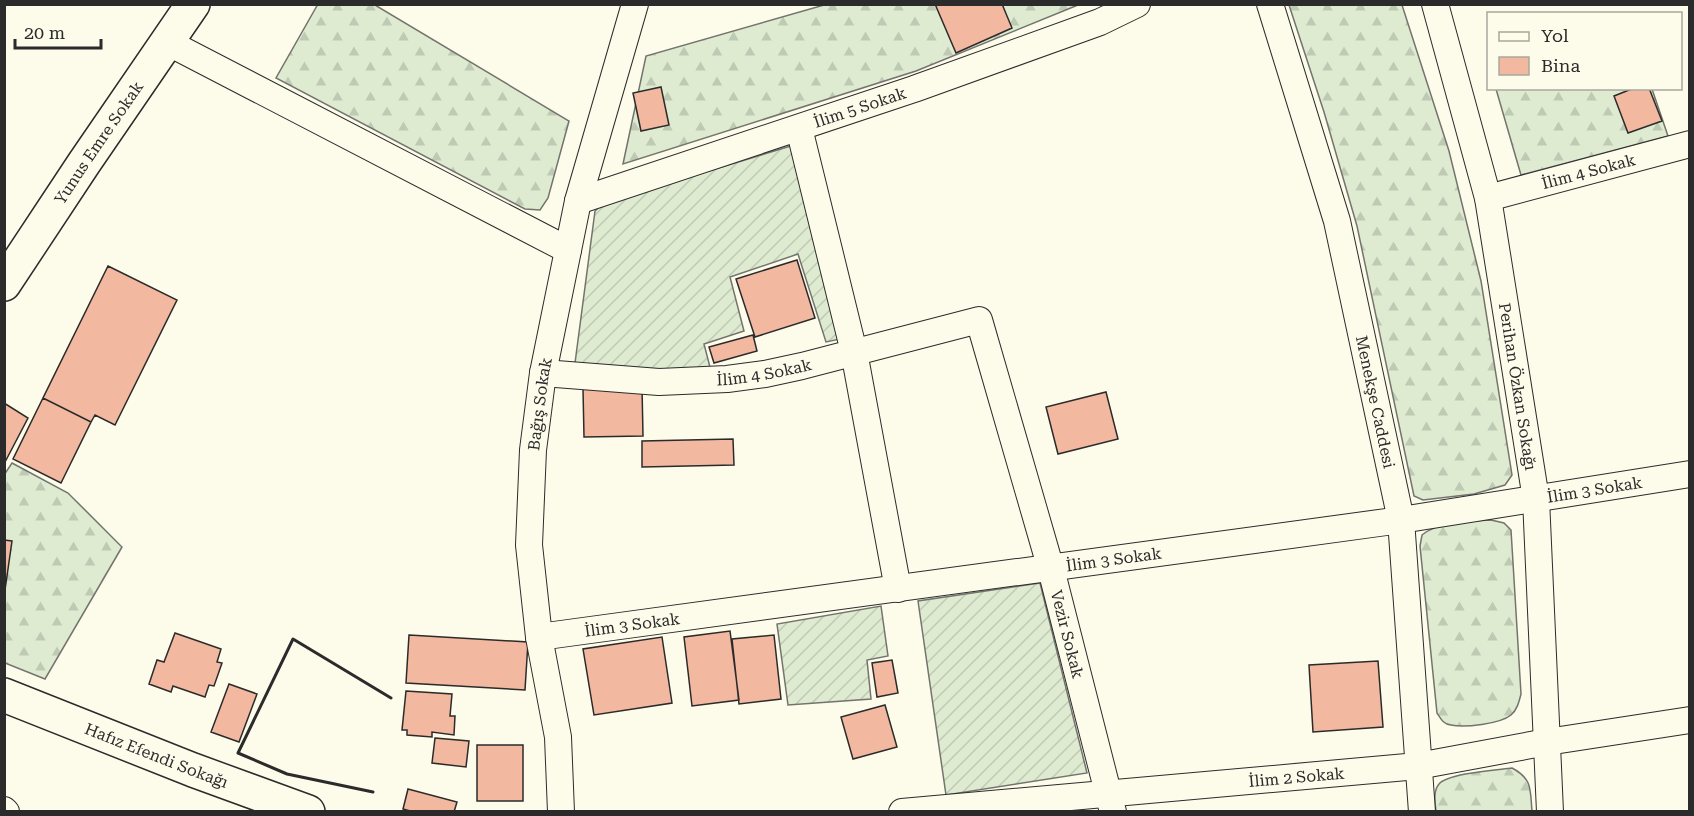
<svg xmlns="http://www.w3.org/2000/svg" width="1694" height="816" font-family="'Roboto Serif',serif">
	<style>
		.forest { fill: url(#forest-firs); stroke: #74746e; stroke-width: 1.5 }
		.garden { fill: url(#garden-furrows); stroke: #74746e; stroke-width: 1.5 }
		.building { fill: #f2b8a0; stroke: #2b2b2b; stroke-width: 1.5 }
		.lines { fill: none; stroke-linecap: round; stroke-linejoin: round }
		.street-casing { stroke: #2b2b2b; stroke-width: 28 }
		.secondary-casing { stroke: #2b2b2b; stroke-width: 36 }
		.street { stroke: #fdfbea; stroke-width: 26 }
		.secondary { stroke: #fdfbea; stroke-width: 33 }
		.wall { stroke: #2b2b2b; stroke-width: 3 }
		.labels { text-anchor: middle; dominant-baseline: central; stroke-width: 4.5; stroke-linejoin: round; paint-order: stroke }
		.street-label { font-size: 16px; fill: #2b2b2b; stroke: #fdfbea }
	</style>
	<defs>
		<pattern id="forest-firs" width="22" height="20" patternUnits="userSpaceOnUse" patternTransform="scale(1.5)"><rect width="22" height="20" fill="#deebd1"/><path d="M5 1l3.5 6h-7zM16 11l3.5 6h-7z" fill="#bfcab4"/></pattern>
		<pattern id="garden-furrows" width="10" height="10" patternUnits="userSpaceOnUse" patternTransform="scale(1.5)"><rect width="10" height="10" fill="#deebd1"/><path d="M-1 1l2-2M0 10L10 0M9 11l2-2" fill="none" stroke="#bfcab4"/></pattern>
	</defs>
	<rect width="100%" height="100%" fill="#fdfbea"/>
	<path class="forest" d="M318 4 375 5 569 121 548 198 540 210 525 209 276 78Z
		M824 5H1078L916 71 623 164 646 56Z
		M1289 5H1402L1449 151 1481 281 1512 475 1505 485 1474 494 1423 500 1414 496 1357 226 1324 112Z
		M1496 89H1652L1668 136 1521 175Z
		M12 463 68 493 122 547 45 679 5 663 4 475Z
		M1491 520 1504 523 1511 530 1521 694C1519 702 1517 710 1511 715 1500 724 1464 728 1451 725 1443 724 1441 719 1437 713L1420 546 1422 535C1439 521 1469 521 1491 520Z
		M1512 768C1533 779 1530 790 1532 811H1436C1435 803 1433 791 1439 784 1448 773 1497 770 1512 768Z"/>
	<path class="garden" d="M794 145 845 338 826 342 798 254 730 277 744 331 704 344 711 371H676L575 363 595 211 603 203Z
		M1040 583 1087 773 946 795 918 601Z
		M881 606 888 656 867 660 871 699 788 705 777 624Z"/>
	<path class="building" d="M935 4H1002L1012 28 956 53Z
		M661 87 669 125 641 131 633 93Z
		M1634 88H1649L1662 121 1628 133 1614 96Z
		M797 260 815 318 755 337 736 279Z
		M108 266 177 300 115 425 95 415 91 422 43 398Z
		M753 335 757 351 714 363 709 347Z
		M642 387 643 436 584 437 583 389Z
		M1106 392 1118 439 1058 454 1046 407Z
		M43 398 91 422 61 483 13 459Z
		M4 403 28 418 4 464Z
		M733 439 734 465 642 467V441Z
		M4 540 12 541 4 597Z
		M730 631 739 700 692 706 684 637Z
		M175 633 221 649 217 662 222 663 214 686 209 685 205 697 173 686 171 692 149 684 157 660 164 662Z
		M409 635 528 642 525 690 406 683Z
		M774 635 781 699 739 704 732 639Z
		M662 637 672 703 594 715 583 649Z
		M892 660 898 693 877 697 872 663Z
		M1378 661 1383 727 1313 732 1309 665Z
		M229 684 257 694 239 742 211 732Z
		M406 691 452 694 450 716H455L454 735 432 732V737L407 735V730H402Z
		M885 705 897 747 853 759 841 717Z
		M435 738 469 741 466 767 432 763Z
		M477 745H523V801H477Z
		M408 789 457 802 454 812H414L403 809Z"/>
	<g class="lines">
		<defs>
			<g id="street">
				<path id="s1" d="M1270 4 1337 221 1401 520 1422 812"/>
				<path id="s2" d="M1435 4 1488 198 1536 499 1550 812"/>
				<path d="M169 43 568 250"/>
				<path d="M799 128 854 352 898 589"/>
				<path id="s3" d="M1488 198 1690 144"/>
				<path id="s4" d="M578 201 914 89 1100 22 1137 4"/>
				<path id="s5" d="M543 373 659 382 727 379 765 374 802 366 979 320 1051 569 1113 812"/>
				<path id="s6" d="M539 637 1401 520 1690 474"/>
				<path d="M4 810 6 812"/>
				<path id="s7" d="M561 812 558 737 539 637 529 545 533 450 543 373 578 201 635 4"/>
				<path id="s8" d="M902 812 1418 766 1547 742 1690 720"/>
			</g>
			<g id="secondary">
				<path id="s9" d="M4 284 84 163 193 4"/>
				<path id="s10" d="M4 695 193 770 308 812"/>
			</g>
		</defs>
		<use href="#street" class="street-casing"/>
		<use href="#secondary" class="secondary-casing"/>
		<use href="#street" class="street"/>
		<use href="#secondary" class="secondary"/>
		<path class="wall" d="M373 792 287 774 238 753 293 639 391 698"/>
	</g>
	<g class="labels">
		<g class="street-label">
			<text stroke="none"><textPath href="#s4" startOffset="297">İlim 5 Sokak</textPath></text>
			<text stroke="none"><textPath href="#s9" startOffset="170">Yunus Emre Sokak</textPath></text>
			<text stroke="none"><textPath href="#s3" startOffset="104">İlim 4 Sokak</textPath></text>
			<text stroke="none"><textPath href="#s5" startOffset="222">İlim 4 Sokak</textPath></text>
			<text stroke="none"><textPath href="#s2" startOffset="392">Perihan Özkan Sokağı</textPath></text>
			<text stroke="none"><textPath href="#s1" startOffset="412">Menekşe Caddesi</textPath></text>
			<text stroke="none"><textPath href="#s7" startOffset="411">Bağış Sokak</textPath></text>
			<text stroke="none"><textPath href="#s6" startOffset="1066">İlim 3 Sokak</textPath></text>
			<text stroke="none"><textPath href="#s6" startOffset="580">İlim 3 Sokak</textPath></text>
			<text stroke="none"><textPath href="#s6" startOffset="94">İlim 3 Sokak</textPath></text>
			<text stroke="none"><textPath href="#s5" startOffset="770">Vezir Sokak</textPath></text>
			<text stroke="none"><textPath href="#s10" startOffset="164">Hafız Efendi Sokağı</textPath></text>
			<text stroke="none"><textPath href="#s8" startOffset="396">İlim 2 Sokak</textPath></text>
		</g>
	</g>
	<rect width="1694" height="816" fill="none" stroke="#2b2b2b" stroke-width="12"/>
	<rect x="1487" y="12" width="195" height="78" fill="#fdfbea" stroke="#a9a89e" stroke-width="1.5"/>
	<rect x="1499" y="32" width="30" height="9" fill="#fdfbea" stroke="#a9a89e" stroke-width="1.5"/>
	<text x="1541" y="42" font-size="18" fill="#2b2b2b">Yol</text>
	<rect x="1499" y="57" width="30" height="18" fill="#f2b8a0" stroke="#a9a89e" stroke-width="1.5"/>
	<text x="1541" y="72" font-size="18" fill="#2b2b2b">Bina</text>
	<path d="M15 39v9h86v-9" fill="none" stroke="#2b2b2b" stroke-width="3"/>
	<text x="24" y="39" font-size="18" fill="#2b2b2b" stroke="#fdfbea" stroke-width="4.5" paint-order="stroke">20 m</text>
</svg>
